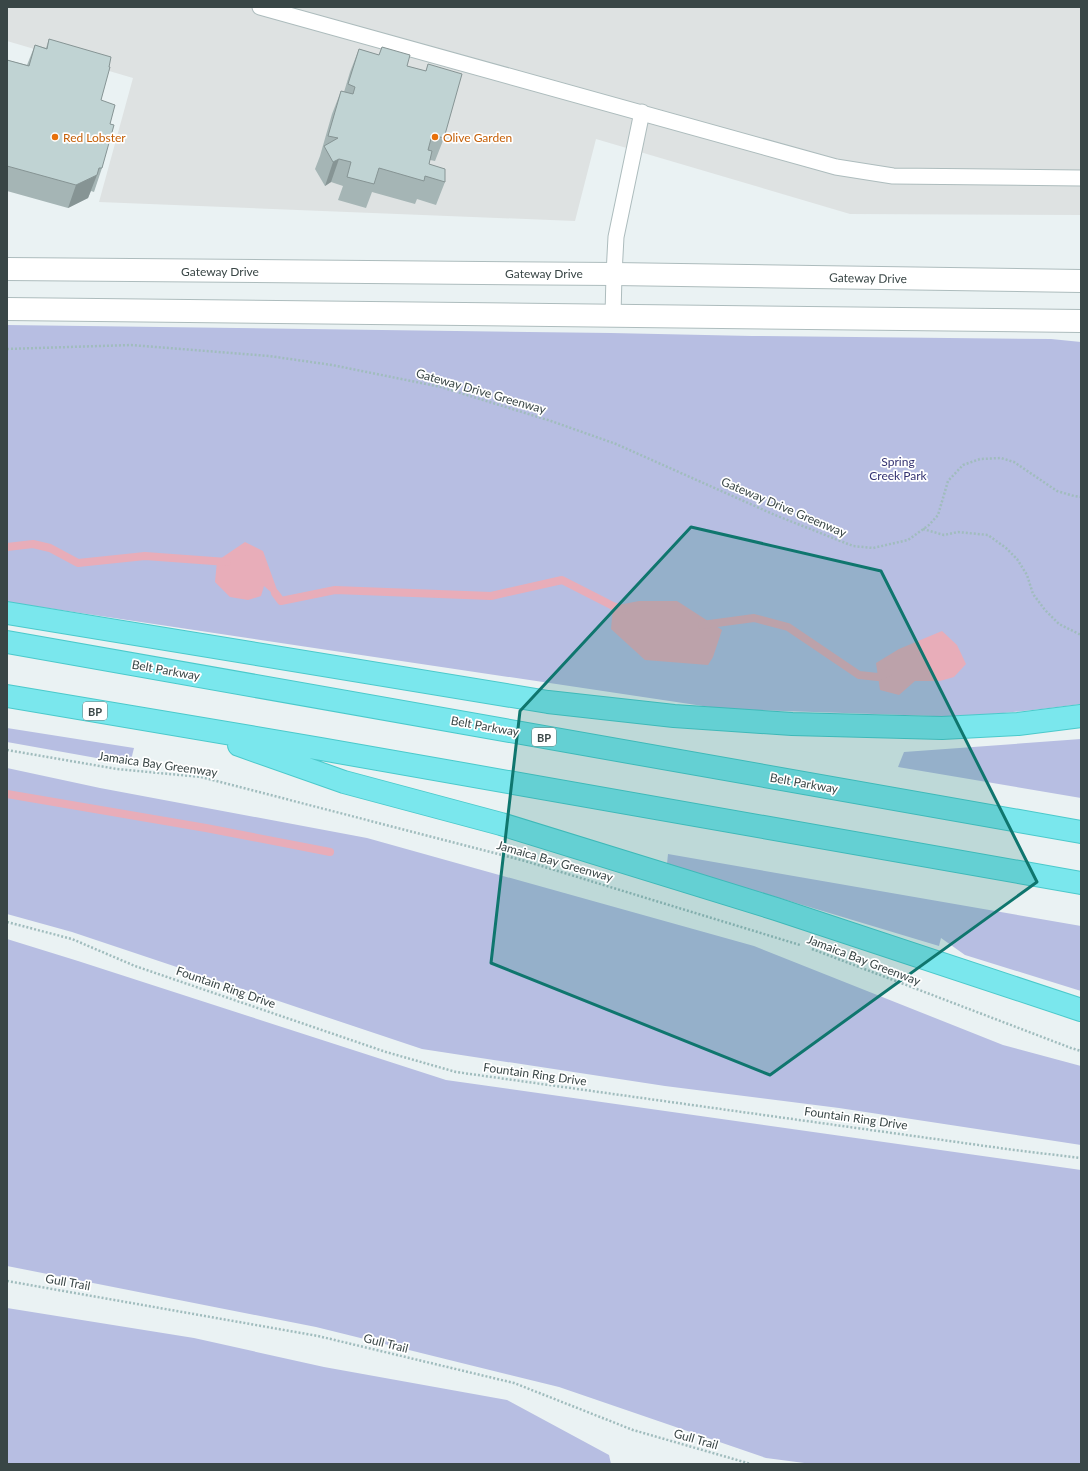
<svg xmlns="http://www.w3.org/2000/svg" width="1088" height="1471" font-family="Lato,sans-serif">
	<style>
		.green { fill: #b7bee2 }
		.parking { fill: #dee2e2 }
		.water { fill: #e8adb9 }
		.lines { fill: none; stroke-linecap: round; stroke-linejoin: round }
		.stream { stroke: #e8adb9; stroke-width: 8 }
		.service-casing { stroke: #adbcbd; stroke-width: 17 }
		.minor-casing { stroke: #adbcbd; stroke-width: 24 }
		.motorway-casing { stroke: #4bc9cb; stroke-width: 24 }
		.path { stroke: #a0bcbd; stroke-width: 2.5; stroke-dasharray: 2 2; stroke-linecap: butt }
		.service { stroke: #fff; stroke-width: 15 }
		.minor { stroke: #fff; stroke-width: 22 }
		.motorway { stroke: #7ae7ed; stroke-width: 22 }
		.wall { fill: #a5b5b5 }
		.shaded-wall { fill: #869494 }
		.building { fill: #c0d3d3; stroke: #869494 }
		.marked { fill: #0f766e; fill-opacity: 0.2; stroke: #0f766e; stroke-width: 3; stroke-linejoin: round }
		.food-dot { fill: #e8710a; stroke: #fff; stroke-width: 1.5 }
		.labels { text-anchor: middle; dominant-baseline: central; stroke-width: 3.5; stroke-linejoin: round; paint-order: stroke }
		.shield { fill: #fff; stroke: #747e7e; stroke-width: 1 }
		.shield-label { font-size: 11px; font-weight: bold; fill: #394646 }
		.food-label { font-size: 12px; fill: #c56008; stroke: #fff; text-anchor: start }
		.street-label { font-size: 12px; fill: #394646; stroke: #fff }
		.park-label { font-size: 12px; fill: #333271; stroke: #fff }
	</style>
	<rect width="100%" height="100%" fill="#eaf2f3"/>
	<path class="green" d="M7 325 611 333 752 336 1051 339 1081 342V704L1042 709 964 717 723 709 7 602Z
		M7 728 134 748 130 764 7 742Z
		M1081 739V798L898 767 904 752Z
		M7 768 100 788 367 838 754 946 1003 1045 1081 1066V1145L839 1108 665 1086 422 1049 72 932 7 914Z
		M668 854 1081 926V991L965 955 941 938 939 946 667 864Z
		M7 939 78 961 446 1080 1081 1170V1464H812L766 1458 559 1387 316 1327 7 1266Z
		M7 1308 194 1338 324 1367 507 1400 609 1455 611 1464H7Z"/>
	<path class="parking" d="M7 7H1081V215L850 214 596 139 575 221 99 202 133 78 7 41Z"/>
	<path class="water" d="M245 542 263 551 281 601 264 586 261 596 248 600 230 597 215 582 217 561Z
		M639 601H677L722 630 713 657 708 665 645 660 611 629 613 606Z
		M942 631 957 645 966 664 954 677 940 681H915L899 695 880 690 876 663 899 649Z"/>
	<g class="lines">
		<path class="stream" d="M7 547 33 544 50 548 78 563 145 556 227 562
			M275 593 281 601 335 590 491 596 562 580 613 606 624 609
			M702 625 754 618 788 627 859 675 878 677 888 673
			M7 794 206 828 330 852"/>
		<defs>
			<path id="service" d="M260 7 836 167 893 176 1081 178
				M613 316 614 274 616 237 642 112"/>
			<path id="minor" d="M7 269 614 274 1081 281
				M7 309 1081 321"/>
			<path id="motorway" d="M7 613 548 702 674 716 792 724 942 728 1018 724 1081 716
				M7 642 1081 832
				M7 696 321 749 1081 883
				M239 745 344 782 501 824 776 909 1081 1010"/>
		</defs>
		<use href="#service" class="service-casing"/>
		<use href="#minor" class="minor-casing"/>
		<use href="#motorway" class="motorway-casing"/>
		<path class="path" d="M7 349 131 345 269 356 332 365 441 387 551 421 616 444 775 515 853 546 873 548 908 540 929 525 938 515 948 481 963 465 980 459 1001 458 1014 462 1057 491 1074 496 1081 497
			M923 529 944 535 958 532 988 535 1006 548 1017 559 1027 575 1033 594 1045 610 1059 624 1081 635
			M7 750 117 769 201 777 525 861 800 945
			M7 922 72 939 135 966 386 1052 456 1072 1014 1150 1081 1158
			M812 949 1071 1048 1081 1051
			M7 1281 318 1336 514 1383 633 1430 751 1464"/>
		<use href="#service" class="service"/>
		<use href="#minor" class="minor"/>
		<use href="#motorway" class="motorway"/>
	</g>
	<path class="wall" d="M49 39 101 100 110 124 102 168 94 192 91 191 88 198 68 208 7 191V60L27 65 35 45 46 48Z
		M382 47 407 66 426 71 428 64 444 138 435 161 430 160 429 164 445 182 436 205 417 199 415 204 372 192 366 208 338 200 343 186 331 182 325 186 315 169 320 156 332 114 341 91 344 92 350 72 359 49 379 55Z"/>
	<path class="shaded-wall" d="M339 159 331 182 325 186 333 162Z
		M97 175 88 198 68 208 76 185Z"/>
	<path class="building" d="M49 39 111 57 109 67H110L101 100 115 105 110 124 114 125 102 168H99L97 175 76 185 7 166V60L29 66 35 45 47 49Z
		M382 47 410 55 407 66 426 71 428 64 462 74 444 138 432 135 428 150 432 151 429 164 445 169V182L425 176 424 181 379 168 374 184 347 177 351 162 339 159 333 162 324 146 338 138 328 136 341 91 353 94 355 87 348 84 359 49 379 55Z"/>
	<path class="marked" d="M691 527 881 571 1037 882 770 1075 491 963 520 711Z"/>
	<g class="food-dot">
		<circle cx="55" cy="137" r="4"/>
		<circle cx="435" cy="137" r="4"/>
	</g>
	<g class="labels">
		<g class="shield">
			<rect x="83" y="702" width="24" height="18" rx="3"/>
			<rect x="532" y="728" width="24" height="18" rx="3"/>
		</g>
		<g class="shield-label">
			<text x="95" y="711">BP</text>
			<text x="544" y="737">BP</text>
		</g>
		<g class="food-label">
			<text x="63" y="137">Red Lobster</text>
			<text x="443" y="137">Olive Garden</text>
		</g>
		<g class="street-label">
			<text x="220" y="271">Gateway Drive</text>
			<text x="544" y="273">Gateway Drive</text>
			<text transform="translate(868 278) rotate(1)">Gateway Drive</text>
			<text transform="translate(481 391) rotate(16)">Gateway Drive Greenway</text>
			<text transform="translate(784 507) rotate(23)">Gateway Drive Greenway</text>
			<text transform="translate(166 670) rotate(10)">Belt Parkway</text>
			<text transform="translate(485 726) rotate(10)">Belt Parkway</text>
			<text transform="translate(158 764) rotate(8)">Jamaica Bay Greenway</text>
			<text transform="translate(804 783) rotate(10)">Belt Parkway</text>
			<text transform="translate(555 861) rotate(16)">Jamaica Bay Greenway</text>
			<text transform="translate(864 960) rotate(21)">Jamaica Bay Greenway</text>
			<text transform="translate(226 987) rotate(19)">Fountain Ring Drive</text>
			<text transform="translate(535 1074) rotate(8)">Fountain Ring Drive</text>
			<text transform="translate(856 1118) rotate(8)">Fountain Ring Drive</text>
			<text transform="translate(68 1282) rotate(10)">Gull Trail</text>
			<text transform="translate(386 1343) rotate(14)">Gull Trail</text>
			<text transform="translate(696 1439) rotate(16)">Gull Trail</text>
		</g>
		<g class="park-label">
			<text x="898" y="461">Spring<tspan x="898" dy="14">Creek Park</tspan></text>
		</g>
	</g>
	<rect width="1088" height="1471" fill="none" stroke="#394646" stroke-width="16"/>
</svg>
